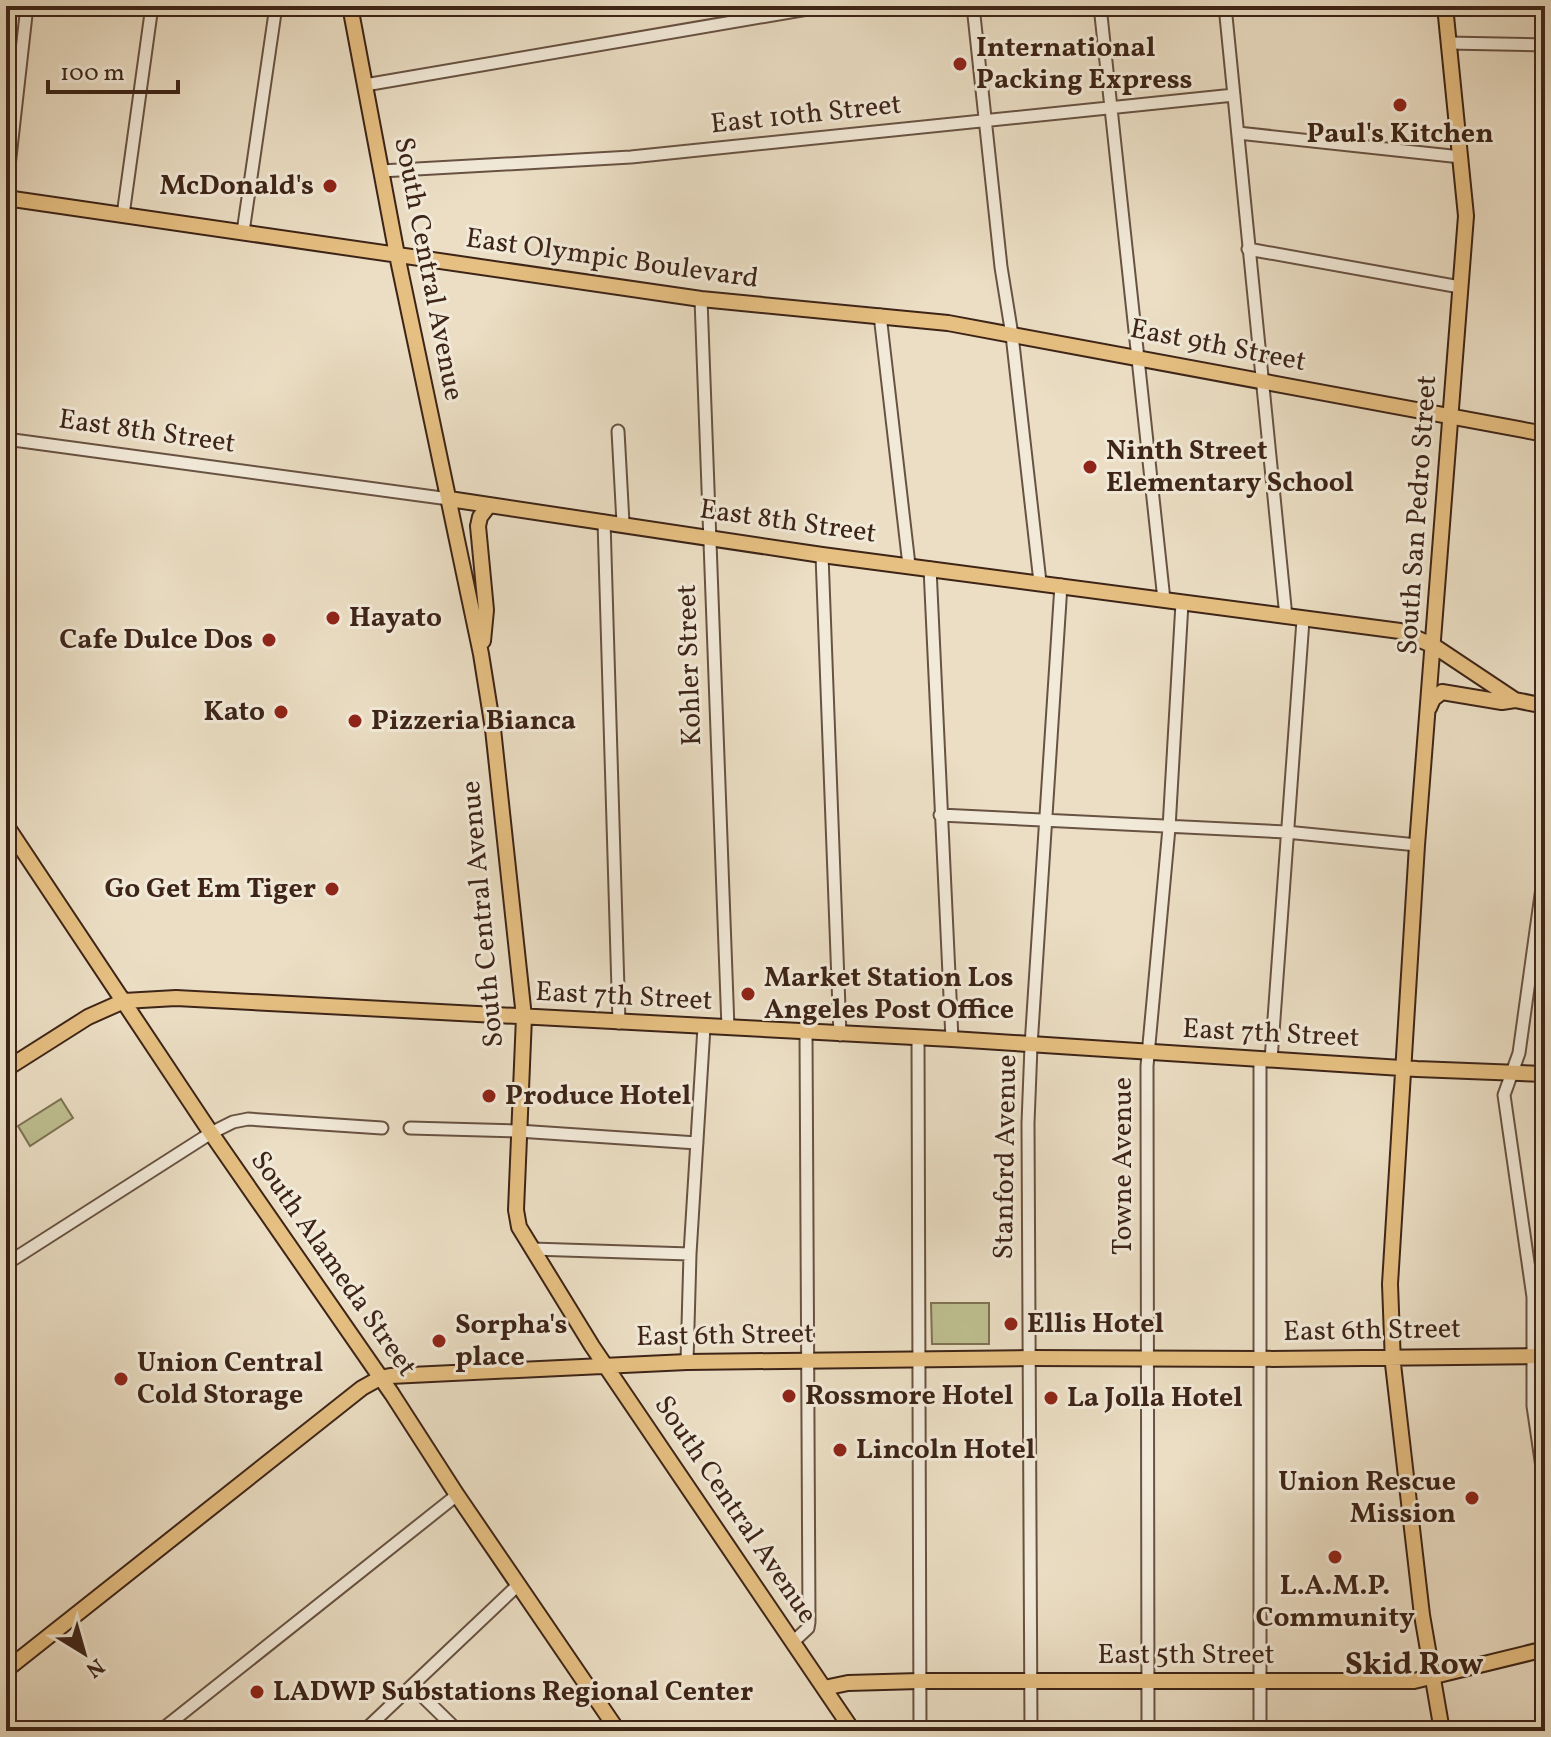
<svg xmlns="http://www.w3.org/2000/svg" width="1551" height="1737" font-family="Vollkorn,serif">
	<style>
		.green { fill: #bebf90; stroke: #7e7254; stroke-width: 2 }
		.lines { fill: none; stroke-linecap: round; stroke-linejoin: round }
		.minor-casing { stroke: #685242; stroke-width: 15 }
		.major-casing { stroke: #3d2417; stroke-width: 18 }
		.minor { stroke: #f2ead9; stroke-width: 11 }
		.major { stroke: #e6bf82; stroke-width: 14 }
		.poi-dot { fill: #8f2418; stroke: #f2ead9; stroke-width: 3 }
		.labels { text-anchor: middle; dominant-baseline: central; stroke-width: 6; stroke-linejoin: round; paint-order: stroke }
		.poi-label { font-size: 28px; font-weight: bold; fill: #3d2417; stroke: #f2ead9; text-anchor: start }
		.street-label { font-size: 28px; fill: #3d2417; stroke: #f2ead9 }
		.quarter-label { font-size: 32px; font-weight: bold; fill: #3d2417; stroke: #f2ead9 }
	</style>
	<rect width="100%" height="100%" fill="#ebdec4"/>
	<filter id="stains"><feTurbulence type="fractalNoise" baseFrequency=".0025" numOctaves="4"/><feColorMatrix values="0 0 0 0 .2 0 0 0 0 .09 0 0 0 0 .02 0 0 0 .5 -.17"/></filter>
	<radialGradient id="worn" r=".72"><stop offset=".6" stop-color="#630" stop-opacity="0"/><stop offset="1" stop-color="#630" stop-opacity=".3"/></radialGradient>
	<path class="green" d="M61 1099 73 1118 30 1146 18 1126Z
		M931 1303H989V1344H932Z"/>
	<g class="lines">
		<defs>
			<path id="minor" d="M973 6 1001 267 1012 335 1040 582
				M1100 6 1164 600
				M1225 6 1286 617
				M1448 43 1545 45
				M6 49 21 51
				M365 85 825 6
				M1238 133 1461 157
				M381 171 631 157 1234 95
				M6 193 27 6
				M123 215 152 6
				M243 232 276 6
				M1248 249 1460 287
				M701 299 728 1028
				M880 315 909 565
				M618 431 623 523
				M6 439 449 499
				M604 521 619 1023
				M822 555 840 1035
				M930 568 952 1039
				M940 815 1286 832 1417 845
				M1545 866 1519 1053 1504 1095 1533 1297V1406L1545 1488
				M918 1038 920 1731
				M1260 1060V1731
				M1271 1060 1303 620
				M410 1128 518 1131 697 1143
				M532 1249 690 1254
				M6 1264 211 1133 233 1122 248 1119 382 1128
				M687 1362 690 1254 704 1027
				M793 1642 808 1628 809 1622 806 1033
				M413 1687 458 1731
				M160 1731 457 1495
				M364 1731 518 1585
				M1031 1731 1028 1123 1031 1046 1061 585
				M1148 1731 1147 1066 1169 828 1182 603"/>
			<path id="major" d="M350 6 397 255 481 654 493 729 524 1017 516 1210 519 1227 592 1346 853 1731
				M6 198 701 299 948 323 1545 434
				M449 499 822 555 1400 631 1434 646 1515 700 1545 706
				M483 641 486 610 478 526 480 517 489 505
				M1429 708 1433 699 1442 692 1502 702 1515 700
				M6 825 211 1133 392 1394 457 1495 618 1731
				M6 1069 88 1017 124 1001 176 998 952 1039 1417 1069 1545 1074
				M6 1670 362 1388 380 1378 390 1376 687 1362 1031 1358 1260 1359 1545 1356
				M824 1688 848 1683 919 1681H1414L1545 1649
				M1442 1731 1422 1615 1393 1364 1390 1284 1417 845 1466 216 1445 6"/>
		</defs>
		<use href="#minor" class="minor-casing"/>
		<use href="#major" class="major-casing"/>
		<use href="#minor" class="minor"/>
		<use href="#major" class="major"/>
	</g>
	<g class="poi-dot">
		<circle cx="960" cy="64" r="8"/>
		<circle cx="1400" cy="105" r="8"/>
		<circle cx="330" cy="186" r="8"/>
		<circle cx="1090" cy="467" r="8"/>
		<circle cx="333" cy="618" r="8"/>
		<circle cx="269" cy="640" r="8"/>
		<circle cx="281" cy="712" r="8"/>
		<circle cx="355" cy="721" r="8"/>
		<circle cx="332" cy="889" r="8"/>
		<circle cx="748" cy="994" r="8"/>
		<circle cx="489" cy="1096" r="8"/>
		<circle cx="1011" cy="1324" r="8"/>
		<circle cx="439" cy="1341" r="8"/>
		<circle cx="121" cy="1379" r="8"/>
		<circle cx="789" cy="1396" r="8"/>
		<circle cx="1051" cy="1398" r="8"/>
		<circle cx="840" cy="1450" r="8"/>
		<circle cx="1472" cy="1498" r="8"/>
		<circle cx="1335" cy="1557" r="8"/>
		<circle cx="257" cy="1692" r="8"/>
	</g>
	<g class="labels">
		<g class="poi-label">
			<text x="976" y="48">International<tspan x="976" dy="32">Packing Express</tspan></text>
			<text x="1400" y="134" text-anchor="middle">Paul's Kitchen</text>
			<text x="314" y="186" text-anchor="end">McDonald's</text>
			<text x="1106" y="451">Ninth Street<tspan x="1106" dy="32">Elementary School</tspan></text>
			<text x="349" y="618">Hayato</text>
			<text x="253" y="640" text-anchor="end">Cafe Dulce Dos</text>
			<text x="265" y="712" text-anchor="end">Kato</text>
			<text x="371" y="721">Pizzeria Bianca</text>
			<text x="316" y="889" text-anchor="end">Go Get Em Tiger</text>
			<text x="764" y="978">Market Station Los<tspan x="764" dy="32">Angeles Post Office</tspan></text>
			<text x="505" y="1096">Produce Hotel</text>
			<text x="1027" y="1324">Ellis Hotel</text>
			<text x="455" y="1325">Sorpha's<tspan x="455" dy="32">place</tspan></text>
			<text x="137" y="1363">Union Central<tspan x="137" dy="32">Cold Storage</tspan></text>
			<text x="805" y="1396">Rossmore Hotel</text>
			<text x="1067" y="1398">La Jolla Hotel</text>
			<text x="856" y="1450">Lincoln Hotel</text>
			<text x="1456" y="1482" text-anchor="end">Union Rescue<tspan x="1456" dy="32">Mission</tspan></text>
			<text x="1335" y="1586" text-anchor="middle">L.A.M.P.<tspan x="1335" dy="32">Community</tspan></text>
			<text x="273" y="1692">LADWP Substations Regional Center</text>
		</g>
		<g class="street-label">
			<text transform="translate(806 115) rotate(-6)">East 10th Street</text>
			<text transform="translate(612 259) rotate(8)">East Olympic Boulevard</text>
			<text transform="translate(428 269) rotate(79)">South Central Avenue</text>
			<text transform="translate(1218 346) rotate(11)">East 9th Street</text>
			<text transform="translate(147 432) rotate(8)">East 8th Street</text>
			<text transform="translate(1418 515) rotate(-86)">South San Pedro Street</text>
			<text transform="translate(788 522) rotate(8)">East 8th Street</text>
			<text transform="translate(690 665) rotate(-92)">Kohler Street</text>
			<text transform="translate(483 914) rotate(-95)">South Central Avenue</text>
			<text transform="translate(624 997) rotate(3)">East 7th Street</text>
			<text transform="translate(1271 1034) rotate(3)">East 7th Street</text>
			<text transform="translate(1006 1157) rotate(-89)">Stanford Avenue</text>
			<text transform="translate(1123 1166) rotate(-90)">Towne Avenue</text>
			<text transform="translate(333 1264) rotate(55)">South Alameda Street</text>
			<text transform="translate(1372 1331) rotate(-1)">East 6th Street</text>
			<text transform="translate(725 1336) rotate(-1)">East 6th Street</text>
			<text transform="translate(735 1510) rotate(56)">South Central Avenue</text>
			<text x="1186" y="1655">East 5th Street</text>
		</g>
		<g class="quarter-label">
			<text x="1414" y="1666">Skid Row</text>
		</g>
	</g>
	<rect width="1551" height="1737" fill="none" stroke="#ebdec4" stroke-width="32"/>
	<rect x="8" y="8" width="1535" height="1721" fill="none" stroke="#3d2417" stroke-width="4"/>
	<rect x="16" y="16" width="1519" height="1705" fill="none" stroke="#3d2417" stroke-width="2"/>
	<g transform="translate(84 1653) rotate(143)" stroke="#f2ead9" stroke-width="6" paint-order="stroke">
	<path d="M0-6L14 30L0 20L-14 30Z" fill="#3d2417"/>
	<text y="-12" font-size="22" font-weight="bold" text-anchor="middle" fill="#3d2417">N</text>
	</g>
	<path d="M48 80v12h130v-12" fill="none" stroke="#3d2417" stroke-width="4"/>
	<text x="60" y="80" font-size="24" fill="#3d2417" stroke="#f2ead9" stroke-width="6" paint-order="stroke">100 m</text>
	<rect width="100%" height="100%" filter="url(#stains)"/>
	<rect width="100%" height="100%" fill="url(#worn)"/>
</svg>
